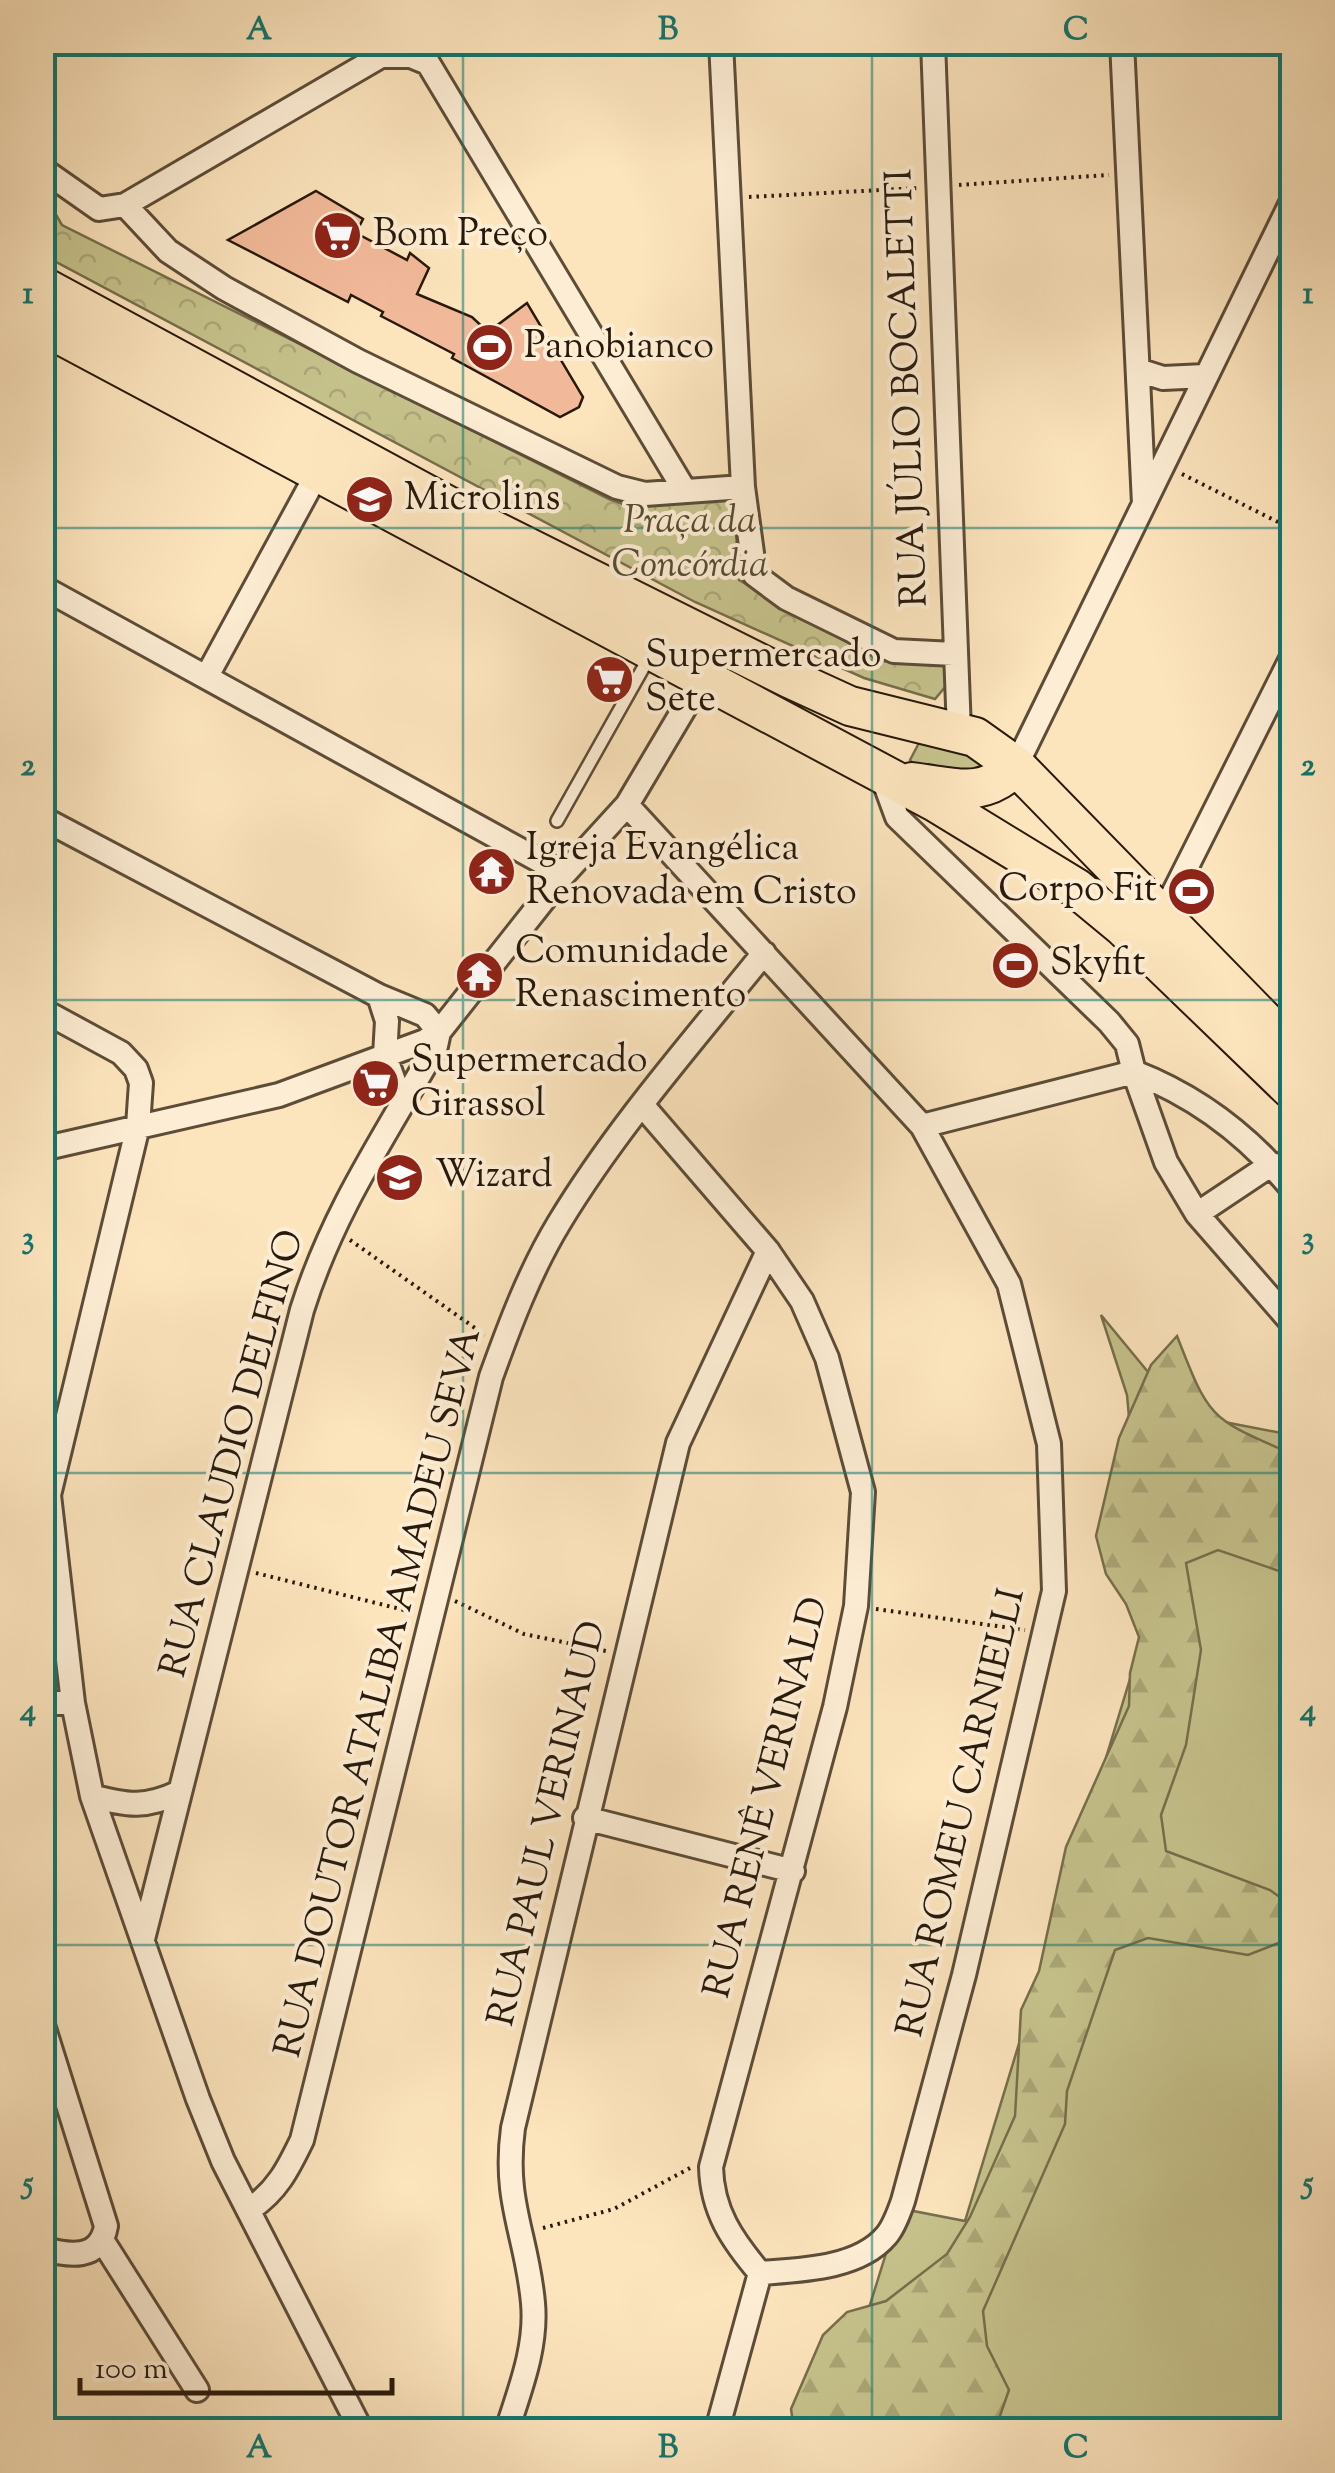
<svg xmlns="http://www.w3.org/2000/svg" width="1335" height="2473" font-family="'Sorts Mill Goudy',serif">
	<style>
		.green { fill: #c6c28c; stroke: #776e4c; stroke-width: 2.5 }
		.forest { fill: url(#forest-firs); stroke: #776e4c; stroke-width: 2.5 }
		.park { fill: url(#park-crowns); stroke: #776e4c; stroke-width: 2.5 }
		.building { fill: #f1b999; stroke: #28190b; stroke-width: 2.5 }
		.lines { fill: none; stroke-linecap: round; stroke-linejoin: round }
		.lane-casing { stroke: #5d4c38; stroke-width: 16 }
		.street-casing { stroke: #5d4c38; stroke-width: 28 }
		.primary-casing { stroke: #28190b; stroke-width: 42 }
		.path { stroke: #28190b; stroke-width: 4; stroke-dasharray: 2.5 5; stroke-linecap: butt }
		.lane { stroke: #fdedd4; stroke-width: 11 }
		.street { stroke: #fdedd4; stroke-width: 22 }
		.primary { stroke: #fce4bd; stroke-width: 38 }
		.grid { fill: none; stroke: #0f766e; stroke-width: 2.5; stroke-opacity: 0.55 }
		.labels { text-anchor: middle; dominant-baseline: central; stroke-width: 8; stroke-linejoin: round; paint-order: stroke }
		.poi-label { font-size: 38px; fill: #28190b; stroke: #fdedd4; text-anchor: start }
		.street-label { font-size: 38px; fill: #28190b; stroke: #fdedd4 }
		.park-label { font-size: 38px; font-style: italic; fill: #574c32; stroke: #fdedd4 }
		.neatline { fill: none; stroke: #0f766e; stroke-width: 4 }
		.grid-label { font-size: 32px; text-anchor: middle; font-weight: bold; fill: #0f766e }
	</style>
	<defs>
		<pattern id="forest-firs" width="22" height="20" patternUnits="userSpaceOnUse" patternTransform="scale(2.5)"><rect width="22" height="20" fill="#c6c28c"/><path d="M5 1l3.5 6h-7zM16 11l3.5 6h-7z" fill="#aaa677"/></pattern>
		<pattern id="park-crowns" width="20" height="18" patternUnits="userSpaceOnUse" patternTransform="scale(2.5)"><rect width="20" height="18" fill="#c6c28c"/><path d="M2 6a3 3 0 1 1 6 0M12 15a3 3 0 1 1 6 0" fill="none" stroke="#aaa677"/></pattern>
	</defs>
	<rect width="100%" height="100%" fill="#fce4bd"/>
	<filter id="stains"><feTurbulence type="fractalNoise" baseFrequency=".002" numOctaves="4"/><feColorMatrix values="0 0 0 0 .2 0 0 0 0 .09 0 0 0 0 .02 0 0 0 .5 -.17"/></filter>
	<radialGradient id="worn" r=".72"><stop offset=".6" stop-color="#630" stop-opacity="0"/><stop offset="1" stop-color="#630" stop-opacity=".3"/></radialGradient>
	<path class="green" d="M920 741 978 746 995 777 916 767 910 760Z
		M1101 1315 1158 1384 1219 1421 1292 1435V2430H831L888 2247 913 2211 965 2221 1140 1646 1137 1507 1127 1395Z"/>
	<path class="forest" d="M1177 1336C1210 1421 1210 1418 1292 1454V1571L1288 1574 1218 1550 1186 1563 1201 1650 1186 1745 1161 1815 1166 1851 1270 1890 1292 1906 1281 1942 1248 1955 1148 1938 1115 1950 1067 2091 1065 2124 983 2311 987 2346 1009 2390 995 2430H794L791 2409 823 2335 847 2312 886 2301 947 2254 970 2217 1015 2116 1021 2010 1039 1971 1066 1847 1129 1706 1130 1673 1139 1637 1126 1604 1106 1574 1096 1536 1119 1438 1151 1365Z"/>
	<path class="park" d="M42 190 62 225 609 499 628 506 668 498 729 499 735 517 739 580 880 661 946 664V686L935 699 864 678 695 602 43 255Z"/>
	<path class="building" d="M316 191 363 219 356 233 407 260 410 253 429 268 417 294 472 317 488 332 527 303 583 397 579 407 560 417 452 358 454 354 381 316 383 312 351 295 348 302 228 240Z"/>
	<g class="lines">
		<defs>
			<path id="lane" d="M557 821 651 654"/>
			<path id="street" d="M721 42 743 487 755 575 786 598 894 651 954 654
				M933 42 959 731
				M1122 42 1144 504
				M42 169 99 209 125 205 381 56H411L428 63 685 491
				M125 205 168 251 224 288 358 361 617 487 645 494 743 487
				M1141 371 1163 378 1205 376
				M42 587 564 874
				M207 676 318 472
				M1016 766 1292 201
				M888 776 886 787 897 817 1109 1022 1127 1044 1134 1072 922 1126
				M627 805 922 1126 1009 1284 1049 1444 1054 1591 964 1975 903 2201C899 2212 894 2227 886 2236 858 2269 799 2270 760 2273
				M42 818 379 996 425 1015 439 1032
				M1161 918 1292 657
				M379 996 387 1021 385 1056 402 1104
				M42 1010 121 1053 136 1069 141 1083 138 1126 49 1495 73 1703 92 1796 198 2099 223 2161 361 2430
				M643 1106 768 1251 802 1301 827 1358 863 1492 856 1606 835 1707 711 2167C712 2211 732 2240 760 2273L717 2430
				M42 1149 279 1095 425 1041 439 1032
				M1292 1189C1250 1137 1196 1096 1134 1072L1166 1162 1197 1214 1292 1323
				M1197 1214 1272 1164
				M42 1703H73
				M92 1796C128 1806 146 1808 180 1792
				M585 1818 793 1871
				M143 1939 302 1310C333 1211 385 1136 436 1046L439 1032 564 874 627 805 703 677
				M42 2022 106 2226C100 2261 68 2256 42 2248
				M250 2209C277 2191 288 2169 302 2140L491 1377C510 1324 530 1271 559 1223 617 1127 694 1040 764 953
				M102 2240 197 2390
				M507 2430C520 2389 537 2347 533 2303 527 2235 503 2202 513 2128L678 1443 768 1251"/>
			<path id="primary" d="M42 286 489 528 791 679 850 706 975 737 1016 766 1292 1049
				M42 325 937 803 1076 888 1122 926 1292 1090
				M912 782C955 787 982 800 1016 766"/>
		</defs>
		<use href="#lane" class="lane-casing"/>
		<use href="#street" class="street-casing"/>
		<use href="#primary" class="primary-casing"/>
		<path class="path" d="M959 185 1109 175
			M749 197 919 188
			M1182 474 1292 529
			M350 1240 485 1335
			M256 1573 412 1612
			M455 1601 524 1634 606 1651
			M876 1609 1025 1630
			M543 2228 614 2209 690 2168"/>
		<use href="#lane" class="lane"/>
		<use href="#street" class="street"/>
		<use href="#primary" class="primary"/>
	</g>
	<path class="grid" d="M463 42V2430M872 42V2430M42 528H1292M42 1000H1292M42 1473H1292M42 1945H1292"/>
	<defs>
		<symbol id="supermarket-disc" viewBox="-11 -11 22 22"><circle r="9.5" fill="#8f2418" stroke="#fdedd4"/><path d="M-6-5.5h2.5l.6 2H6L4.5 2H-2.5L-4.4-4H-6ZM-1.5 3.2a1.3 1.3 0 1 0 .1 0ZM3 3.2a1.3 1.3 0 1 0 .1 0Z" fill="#fff"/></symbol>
		<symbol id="stadium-disc" viewBox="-11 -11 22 22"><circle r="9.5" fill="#8f2418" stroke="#fdedd4"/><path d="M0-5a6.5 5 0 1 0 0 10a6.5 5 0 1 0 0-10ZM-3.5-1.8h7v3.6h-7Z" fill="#fff"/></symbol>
		<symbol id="university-disc" viewBox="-11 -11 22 22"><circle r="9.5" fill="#8f2418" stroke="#fdedd4"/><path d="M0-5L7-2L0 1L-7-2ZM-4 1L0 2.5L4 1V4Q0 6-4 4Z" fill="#fff"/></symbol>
		<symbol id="temple-disc" viewBox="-11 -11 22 22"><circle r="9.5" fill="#8f2418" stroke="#fdedd4"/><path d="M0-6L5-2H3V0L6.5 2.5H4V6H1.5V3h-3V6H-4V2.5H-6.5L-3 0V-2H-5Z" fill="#fff"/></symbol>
		<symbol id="school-disc" viewBox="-11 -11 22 22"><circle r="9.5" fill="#8f2418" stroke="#fdedd4"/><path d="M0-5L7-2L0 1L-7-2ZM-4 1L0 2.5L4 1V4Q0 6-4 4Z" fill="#fff"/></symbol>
	</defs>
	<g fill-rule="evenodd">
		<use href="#supermarket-disc" x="310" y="208" width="55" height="55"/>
		<use href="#stadium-disc" x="462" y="320" width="55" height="55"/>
		<use href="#university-disc" x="342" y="472" width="55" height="55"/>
		<use href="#supermarket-disc" x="582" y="652" width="55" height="55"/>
		<use href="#temple-disc" x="464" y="844" width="55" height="55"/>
		<use href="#stadium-disc" x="1164" y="864" width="55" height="55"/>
		<use href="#stadium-disc" x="988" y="938" width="55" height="55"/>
		<use href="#temple-disc" x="452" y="948" width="55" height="55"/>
		<use href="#supermarket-disc" x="348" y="1056" width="55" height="55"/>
		<use href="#school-disc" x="372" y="1150" width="55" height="55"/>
	</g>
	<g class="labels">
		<g class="poi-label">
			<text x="373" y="236">Bom Preço</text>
			<text x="524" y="348">Panobianco</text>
			<text x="404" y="500">Microlins</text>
			<text x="645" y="657">Supermercado<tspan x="645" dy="44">Sete</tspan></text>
			<text x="526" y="850">Igreja Evangélica<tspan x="526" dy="44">Renovada em Cristo</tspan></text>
			<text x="1157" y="891" text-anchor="end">Corpo Fit</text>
			<text x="515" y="953">Comunidade<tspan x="515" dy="44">Renascimento</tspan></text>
			<text x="1050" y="965">Skyfit</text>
			<text x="411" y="1062">Supermercado<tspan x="411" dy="44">Girassol</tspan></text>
			<text x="435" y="1177">Wizard</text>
		</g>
		<g class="street-label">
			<text transform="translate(909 388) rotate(-92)">RUA JÚLIO BOCALETTI</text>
			<text transform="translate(234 1454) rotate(-75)">RUA CLAUDIO DELFINO</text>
			<text transform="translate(380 1693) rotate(-76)">RUA DOUTOR ATALIBA AMADEU SEVA</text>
			<text transform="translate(768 1798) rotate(-76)">RUA RENÊ VERINALD</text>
			<text transform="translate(963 1813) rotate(-77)">RUA ROMEU CARNIELLI</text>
			<text transform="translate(549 1824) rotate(-77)">RUA PAUL VERINAUD</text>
		</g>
		<g class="park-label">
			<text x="690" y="523">Praça da<tspan x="690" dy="44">Concórdia</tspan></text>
		</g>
	</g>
	<rect width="1335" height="2473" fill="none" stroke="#fce4bd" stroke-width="110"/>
	<path d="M80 2378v15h312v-15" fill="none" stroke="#28190b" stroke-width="5"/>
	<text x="95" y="2378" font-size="30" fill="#28190b" stroke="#fdedd4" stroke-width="8" paint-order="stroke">100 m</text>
	<rect x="55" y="55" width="1225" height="2363" class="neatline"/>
	<g class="grid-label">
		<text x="259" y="39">A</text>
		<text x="668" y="39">B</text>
		<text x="1076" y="39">C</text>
		<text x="28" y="303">1</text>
		<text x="1308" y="303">1</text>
		<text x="28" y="775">2</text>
		<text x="1308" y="775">2</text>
		<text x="28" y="1248">3</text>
		<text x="1308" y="1248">3</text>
		<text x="28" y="1720">4</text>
		<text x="1308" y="1720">4</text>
		<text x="28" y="2193">5</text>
		<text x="1308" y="2193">5</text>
		<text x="259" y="2457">A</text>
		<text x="668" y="2457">B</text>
		<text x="1076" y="2457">C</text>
	</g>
	<rect width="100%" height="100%" filter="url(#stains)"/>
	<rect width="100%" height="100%" fill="url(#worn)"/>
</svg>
